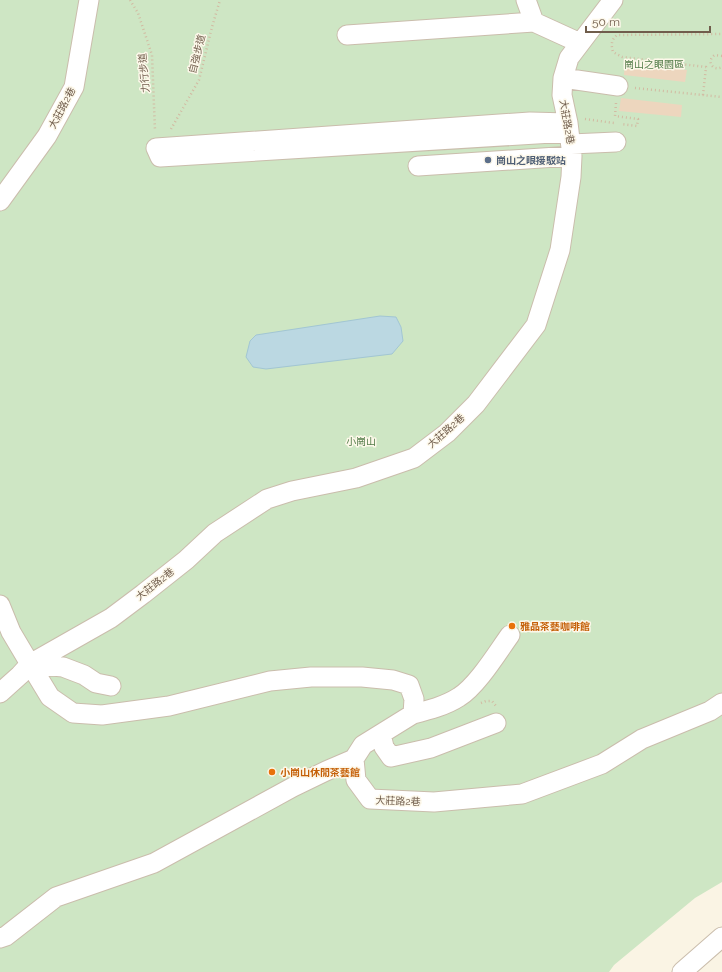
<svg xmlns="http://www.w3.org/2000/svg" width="722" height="972" font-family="Raleway,'Noto Sans TC',sans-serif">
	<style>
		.green { fill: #cee6c4 }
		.water { fill: #bbd8e2; stroke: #a2c6d3 }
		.building { fill: #edd6be }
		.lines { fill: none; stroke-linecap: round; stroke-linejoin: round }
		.minor-casing { stroke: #cabdac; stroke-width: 21 }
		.path { stroke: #d2baa2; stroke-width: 2.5; stroke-dasharray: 1 3; stroke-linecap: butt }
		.minor { stroke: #fff; stroke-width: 19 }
		.service-dot { fill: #5c6f8a; stroke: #fdf8ea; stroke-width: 1.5 }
		.food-dot { fill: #e8710a; stroke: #fdf8ea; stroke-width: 1.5 }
		.labels { text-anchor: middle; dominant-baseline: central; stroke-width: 3; stroke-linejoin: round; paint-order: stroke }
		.street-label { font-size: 10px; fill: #705d4c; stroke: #fdf8ea }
		.park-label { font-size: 10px; fill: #527b48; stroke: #fdf8ea }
		.service-label { font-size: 10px; font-weight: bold; fill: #4e5e75; stroke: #fdf8ea; text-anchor: start }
		.food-label { font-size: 10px; font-weight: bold; fill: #c56008; stroke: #fdf8ea; text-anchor: start }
	</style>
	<rect width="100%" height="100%" fill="#faf4e4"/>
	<path class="green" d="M0 0H722V882L695 898 614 965 609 972H0Z"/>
	<path class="water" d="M380 316 396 317 401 327 403 341 392 354 266 369 253 367 246 357 250 341 256 335Z"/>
	<path class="building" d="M625 62 687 70 685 82 624 75Z
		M621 98 682 105 681 117 619 111Z"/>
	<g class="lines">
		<defs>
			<path id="minor" d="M526 0 534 22 580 43
				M613 0 569 58 563 78 562 95 568 123 572 156 571 177 560 250 536 325 476 404 447 433 414 458 356 478 292 491 267 499 215 533 186 560 143 594 111 618 30 664 50 697 73 713 102 715 169 706 270 681 311 677H362L393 680 409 685 414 699 413 714 363 745 354 759 356 780 370 799 434 802 522 794 602 764 642 739 710 711 722 703
				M347 35 534 22
				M563 78 618 86
				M568 123 530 122 156 148 160 157 569 132
				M571 144 616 142
				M418 166 572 156
				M0 201 47 136 74 87 89 0
				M0 605 11 632 30 664
				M30 664 63 667 84 675 96 683 111 686
				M0 693 20 675 30 664
				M413 714C429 710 445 706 459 697 477 686 497 653 510 635
				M381 734 384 747 391 757 431 748 496 723
				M0 938 6 936 56 897 154 863 293 787 326 771 354 759
				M682 972 722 937"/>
		</defs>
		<use href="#minor" class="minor-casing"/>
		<path class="path" d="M130 0 138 13 152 55 155 131
			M722 56 715 55C706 60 712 72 722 67
			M635 88 722 97
			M703 95 706 67 622 57 613 52C611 45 611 40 617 35L722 34
			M616 103 615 116 638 119 637 126 621 124
			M585 119 614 123
			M171 129 199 80 212 27 220 0
			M481 703 486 701H492L496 706"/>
		<use href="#minor" class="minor"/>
	</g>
	<circle class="service-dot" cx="488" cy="160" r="4"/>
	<g class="food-dot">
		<circle cx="512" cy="626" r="4"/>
		<circle cx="272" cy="772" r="4"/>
	</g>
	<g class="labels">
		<g class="street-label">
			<text transform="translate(197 54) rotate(-76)">自強步道</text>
			<text transform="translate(144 73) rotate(-95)">力行步道</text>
			<text transform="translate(62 108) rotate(-62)">大莊路2巷</text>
			<text transform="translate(567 122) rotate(80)">大莊路2巷</text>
			<text transform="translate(446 431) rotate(-41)">大莊路2巷</text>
			<text transform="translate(155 584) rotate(-38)">大莊路2巷</text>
			<text transform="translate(398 801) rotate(2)">大莊路2巷</text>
		</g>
		<g class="park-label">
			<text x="654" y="64">崗山之眼園區</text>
			<text x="361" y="441">小崗山</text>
		</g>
		<g class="service-label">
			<text x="496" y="160">崗山之眼接駁站</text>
		</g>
		<g class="food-label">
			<text x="520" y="626">雅品茶藝咖啡館</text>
			<text x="280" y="772">小崗山休閒茶藝館</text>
		</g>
	</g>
	<path d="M586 26v6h124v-6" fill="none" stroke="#705d4c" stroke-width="2"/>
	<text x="592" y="26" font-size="12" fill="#705d4c" stroke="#fdf8ea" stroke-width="3" paint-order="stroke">50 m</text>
</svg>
